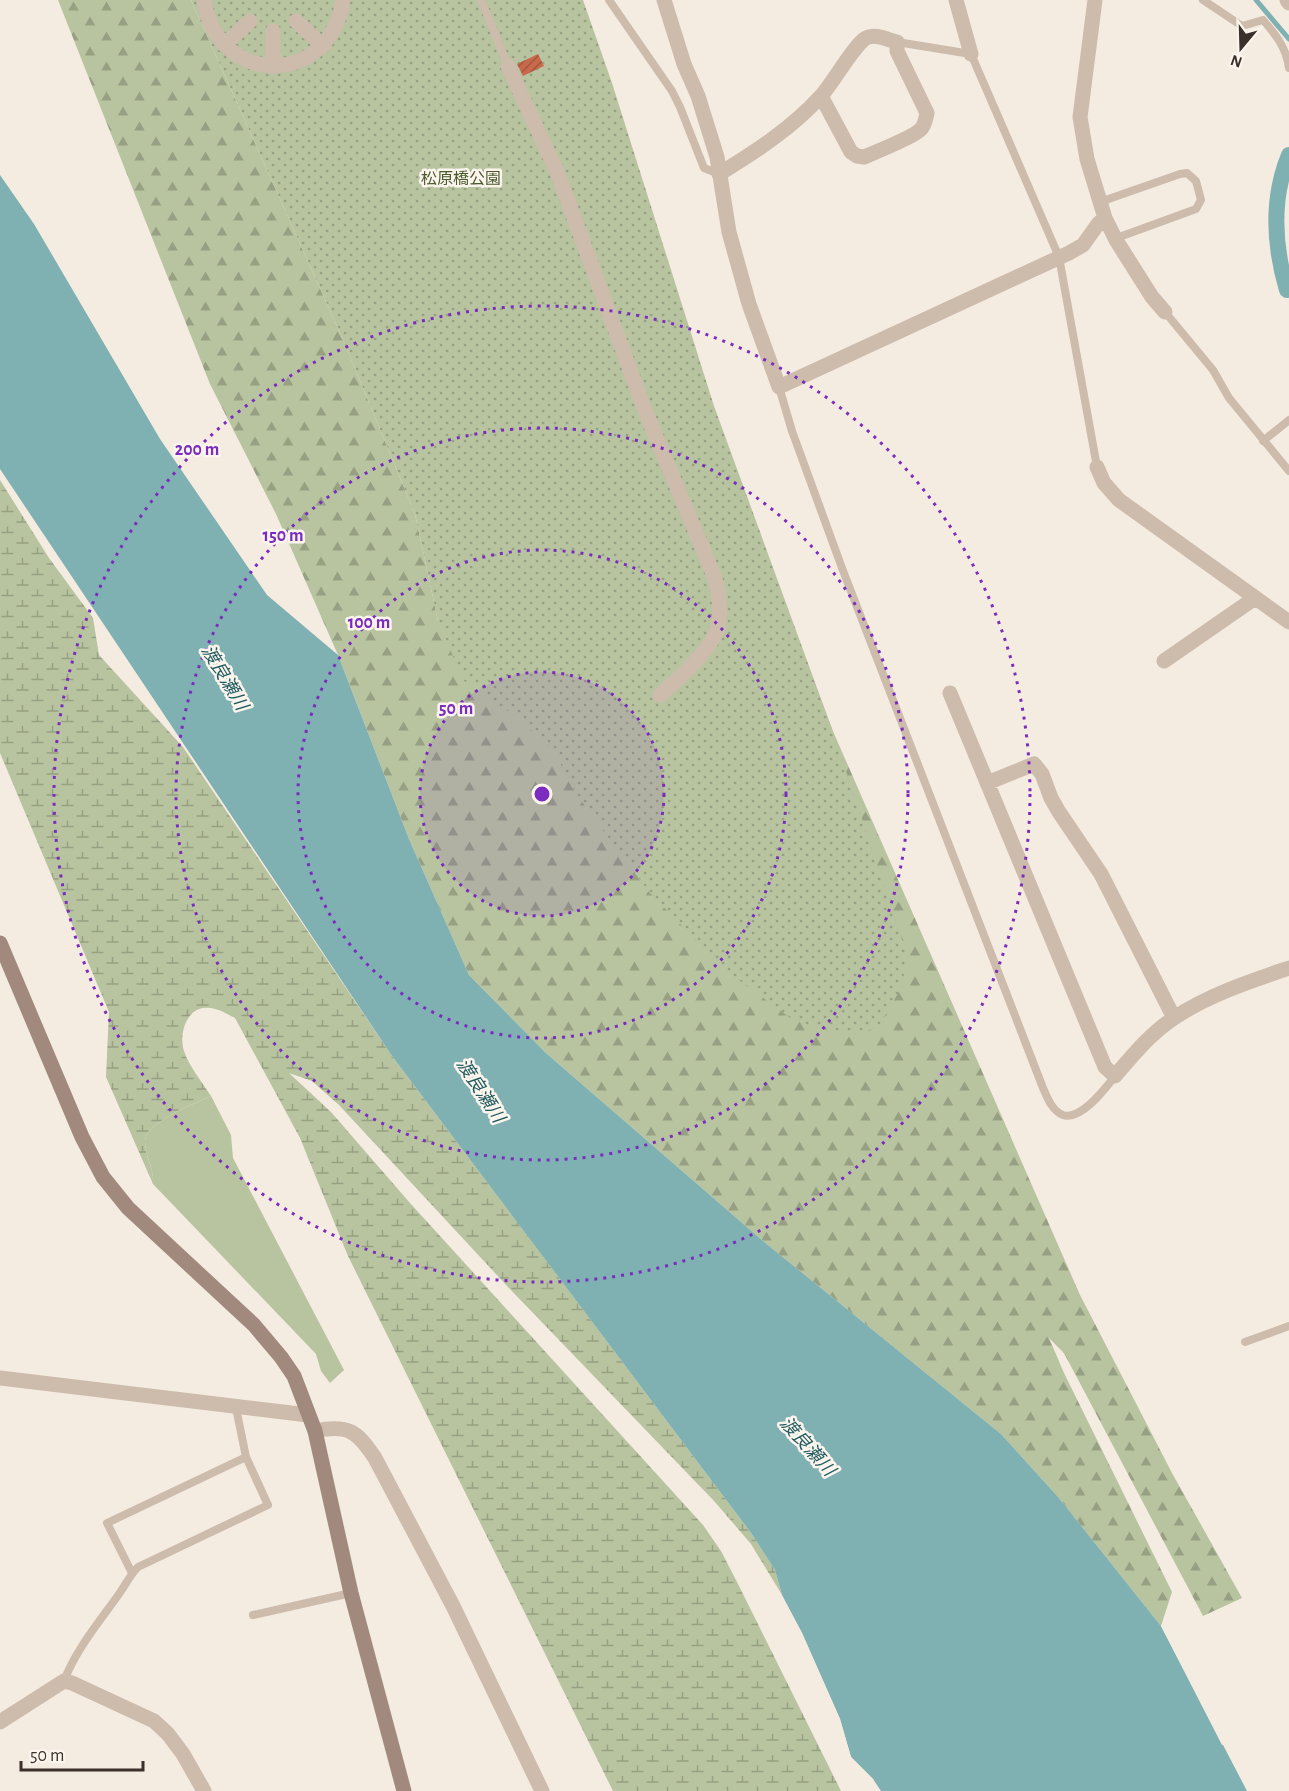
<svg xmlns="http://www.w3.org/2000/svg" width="1289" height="1791" font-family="'Alegreya Sans','Noto Sans JP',sans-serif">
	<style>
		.grass { fill: #b8c4a0 }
		.forest { fill: url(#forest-firs) }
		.wetland { fill: url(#wetland-marsh) }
		.park { fill: url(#park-dots) }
		.water { fill: #7fb0b2 }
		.pier { fill: #f4ebe1 }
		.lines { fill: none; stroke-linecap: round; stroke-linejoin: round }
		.stream { stroke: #7fb0b2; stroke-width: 5 }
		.canal { stroke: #7fb0b2; stroke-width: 16 }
		.building { fill: url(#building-hatch) }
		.lane { stroke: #cdbbac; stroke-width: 8 }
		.street { stroke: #cdbbac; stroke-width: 15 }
		.secondary { stroke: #a18a7d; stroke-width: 15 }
		.ring { fill: none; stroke: #7b2cbf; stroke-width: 3; stroke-dasharray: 3 6 }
		.labels { text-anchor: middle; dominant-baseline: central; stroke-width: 5; stroke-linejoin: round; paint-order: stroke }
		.park-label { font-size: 16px; fill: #4a5a2e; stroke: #fbf5ee }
		.water-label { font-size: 18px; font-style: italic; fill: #1f5a5e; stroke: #fbf5ee }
		.centre { fill: #7b2cbf; stroke: #fbf5ee; stroke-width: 3 }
		.ring-label { font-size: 18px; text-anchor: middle; font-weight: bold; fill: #7b2cbf; stroke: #fbf5ee; stroke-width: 5; stroke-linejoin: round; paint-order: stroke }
	</style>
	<defs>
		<pattern id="forest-firs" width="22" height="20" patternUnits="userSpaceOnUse" patternTransform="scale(1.5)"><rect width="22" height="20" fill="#b8c4a0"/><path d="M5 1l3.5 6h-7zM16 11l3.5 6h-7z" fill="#97a083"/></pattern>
		<pattern id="wetland-marsh" width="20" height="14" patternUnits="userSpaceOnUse" patternTransform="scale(1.5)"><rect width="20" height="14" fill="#b8c4a0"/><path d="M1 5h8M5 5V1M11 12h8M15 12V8" fill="none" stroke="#97a083"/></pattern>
		<pattern id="park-dots" width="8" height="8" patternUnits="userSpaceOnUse" patternTransform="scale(1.5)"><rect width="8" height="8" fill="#b8c4a0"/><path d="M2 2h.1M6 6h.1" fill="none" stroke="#97a083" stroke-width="1.8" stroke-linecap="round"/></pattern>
		<pattern id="building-hatch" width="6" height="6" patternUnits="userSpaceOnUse" patternTransform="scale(1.5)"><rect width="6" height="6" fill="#c8694b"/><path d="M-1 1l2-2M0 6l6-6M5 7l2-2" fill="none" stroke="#a4573f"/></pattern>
	</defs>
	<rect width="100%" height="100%" fill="#f4ebe1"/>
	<path class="grass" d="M211 1096 231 1135 233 1158 344 1370 330 1383 321 1371 316 1354 153 1184C154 1167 146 1159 145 1143 143 1123 194 1104 211 1096Z"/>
	<path class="forest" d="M58 0H191L344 342 415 514 438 621 778 584 832 729 1080 1295 1172 1473 1242 1598 1203 1616 1064 1353 1049 1338 1064 1373 1172 1592 1161 1626 1059 1498 1001 1434 763 1241 546 1053 469 975 409 839 338 655 276 514 210 384Z"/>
	<path class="wetland" d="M0 480 49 558 93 618 99 655 183 747 392 1056 751 1533 775 1570 782 1595 751 1544 715 1502 508 1287 339 1105 312 1081 289 1073 331 1112 410 1203 703 1525 721 1551 736 1580 841 1791H613L348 1256 300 1138 235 1018C226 1013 214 1006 203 1008 185 1011 179 1036 184 1051 189 1066 202 1082 211 1096 194 1104 143 1123 145 1143 146 1159 154 1167 153 1184L106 1077 109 1012 0 753Z"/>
	<path class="park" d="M191 0H583L612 83 714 406 832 729 906 951 903 985 880 1024 862 1034H847L829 1031 793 1020 724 969 649 892 576 794 554 751 521 720 463 680 438 621 415 514 344 342Z"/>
	<path class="water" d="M0 175 34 224 160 439 267 595 338 655 409 839 469 975 546 1053 763 1241 1001 1434 1059 1498 1161 1626 1247 1791H881L873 1779 851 1757 840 1719 802 1633 782 1595 775 1570 751 1533 392 1056 0 469Z"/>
	<path class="pier" d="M776 1585 802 1633 840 1719 851 1757 873 1779 879 1791H877L871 1781 848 1758 837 1720 799 1634 779 1596Z
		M1162 1623 1164 1625 1225 1744 1222 1745 1161 1626Z"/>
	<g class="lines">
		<path class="stream" d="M1256 0 1289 39"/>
		<path class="canal" d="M1287 290C1274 246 1271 199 1289 155"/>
	</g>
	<path class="building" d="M538 54 544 66 523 76 517 64Z"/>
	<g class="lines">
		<path class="lane" d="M481 0 508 66
			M609 0 672 91 680 107 704 168 719 174
			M1203 0 1242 26 1263 20C1276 35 1286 47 1289 68
			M897 42 971 54 1059 257 1097 467
			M1100 202 1180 174 1187 173 1196 181 1201 200 1196 209 1122 236 1116 240
			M1165 312 1213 370 1229 398 1289 471
			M779 387 792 431 842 568 1043 1088C1047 1097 1052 1111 1063 1115 1081 1121 1105 1089 1115 1076
			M1263 441 1289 420
			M1245 1342 1289 1326
			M132 1573 107 1523 246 1457
			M253 1615 351 1593
			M64 1681C76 1649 100 1621 119 1594 126 1584 130 1575 138 1567L268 1505 246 1457 236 1408"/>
		<path class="street" d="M204 0C217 87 330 88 343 0
			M664 0 684 64 698 96 717 157 729 232 749 304 779 387 1069 253 1083 245 1098 224 1105 218
			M956 0 971 54
			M1095 0 1080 117 1087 159 1105 218 1116 240 1152 297 1165 312
			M1287 0 1289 3
			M296 21 323 46
			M273 31V67
			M224 45 250 21
			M508 66 558 174 646 413 715 578C719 594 722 614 717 630 709 652 678 679 660 695
			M719 174C755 152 792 128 821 96 833 83 854 45 866 38 875 33 888 40 897 42V51L927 113C926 118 925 126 920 130 913 137 876 152 864 157L857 156 851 152 821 96
			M1097 467 1104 483 1119 500 1289 622
			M1164 661 1255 598
			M950 693 1105 1067 1115 1076C1133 1055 1151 1033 1174 1018 1208 995 1251 981 1289 968
			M987 783 1034 764 1042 774 1051 798 1059 812 1101 874 1174 1018
			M0 1378 308 1415
			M315 1431C348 1424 357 1431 375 1458L453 1606 542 1791
			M0 1722 64 1681 72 1683 154 1721 168 1734 183 1754 204 1791"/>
		<path class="secondary" d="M0 943 82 1137 103 1177 128 1208 254 1325 281 1357 294 1376 315 1431 351 1593 404 1791"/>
	</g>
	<circle cx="542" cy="794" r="122" fill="#7b2cbf" fill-opacity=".12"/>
	<g class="ring">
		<circle cx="542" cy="794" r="122"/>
		<circle cx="542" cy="794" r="244"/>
		<circle cx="542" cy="794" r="366"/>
		<circle cx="542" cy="794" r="488"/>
	</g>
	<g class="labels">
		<g class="park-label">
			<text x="461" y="179">松原橋公園</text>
		</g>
		<g class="water-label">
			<text transform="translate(224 678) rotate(59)">渡良瀬川</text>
			<text transform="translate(480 1091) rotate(57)">渡良瀬川</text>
			<text transform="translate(807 1447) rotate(48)">渡良瀬川</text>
		</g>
	</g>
	<circle cx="542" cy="794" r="9" class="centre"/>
	<g class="ring-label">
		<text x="197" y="455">200 m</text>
		<text x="283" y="541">150 m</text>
		<text x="369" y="628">100 m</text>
		<text x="456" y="714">50 m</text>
	</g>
	<g transform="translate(1241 48) rotate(199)" stroke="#fbf5ee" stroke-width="4.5" paint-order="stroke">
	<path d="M0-4.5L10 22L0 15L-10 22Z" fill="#3b302b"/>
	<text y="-9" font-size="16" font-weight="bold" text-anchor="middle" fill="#3b302b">N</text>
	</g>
	<path d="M21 1761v9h122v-9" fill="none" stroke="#3b302b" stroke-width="3"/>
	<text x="30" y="1761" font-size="18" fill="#3b302b" stroke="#fbf5ee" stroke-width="4.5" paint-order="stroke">50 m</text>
</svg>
